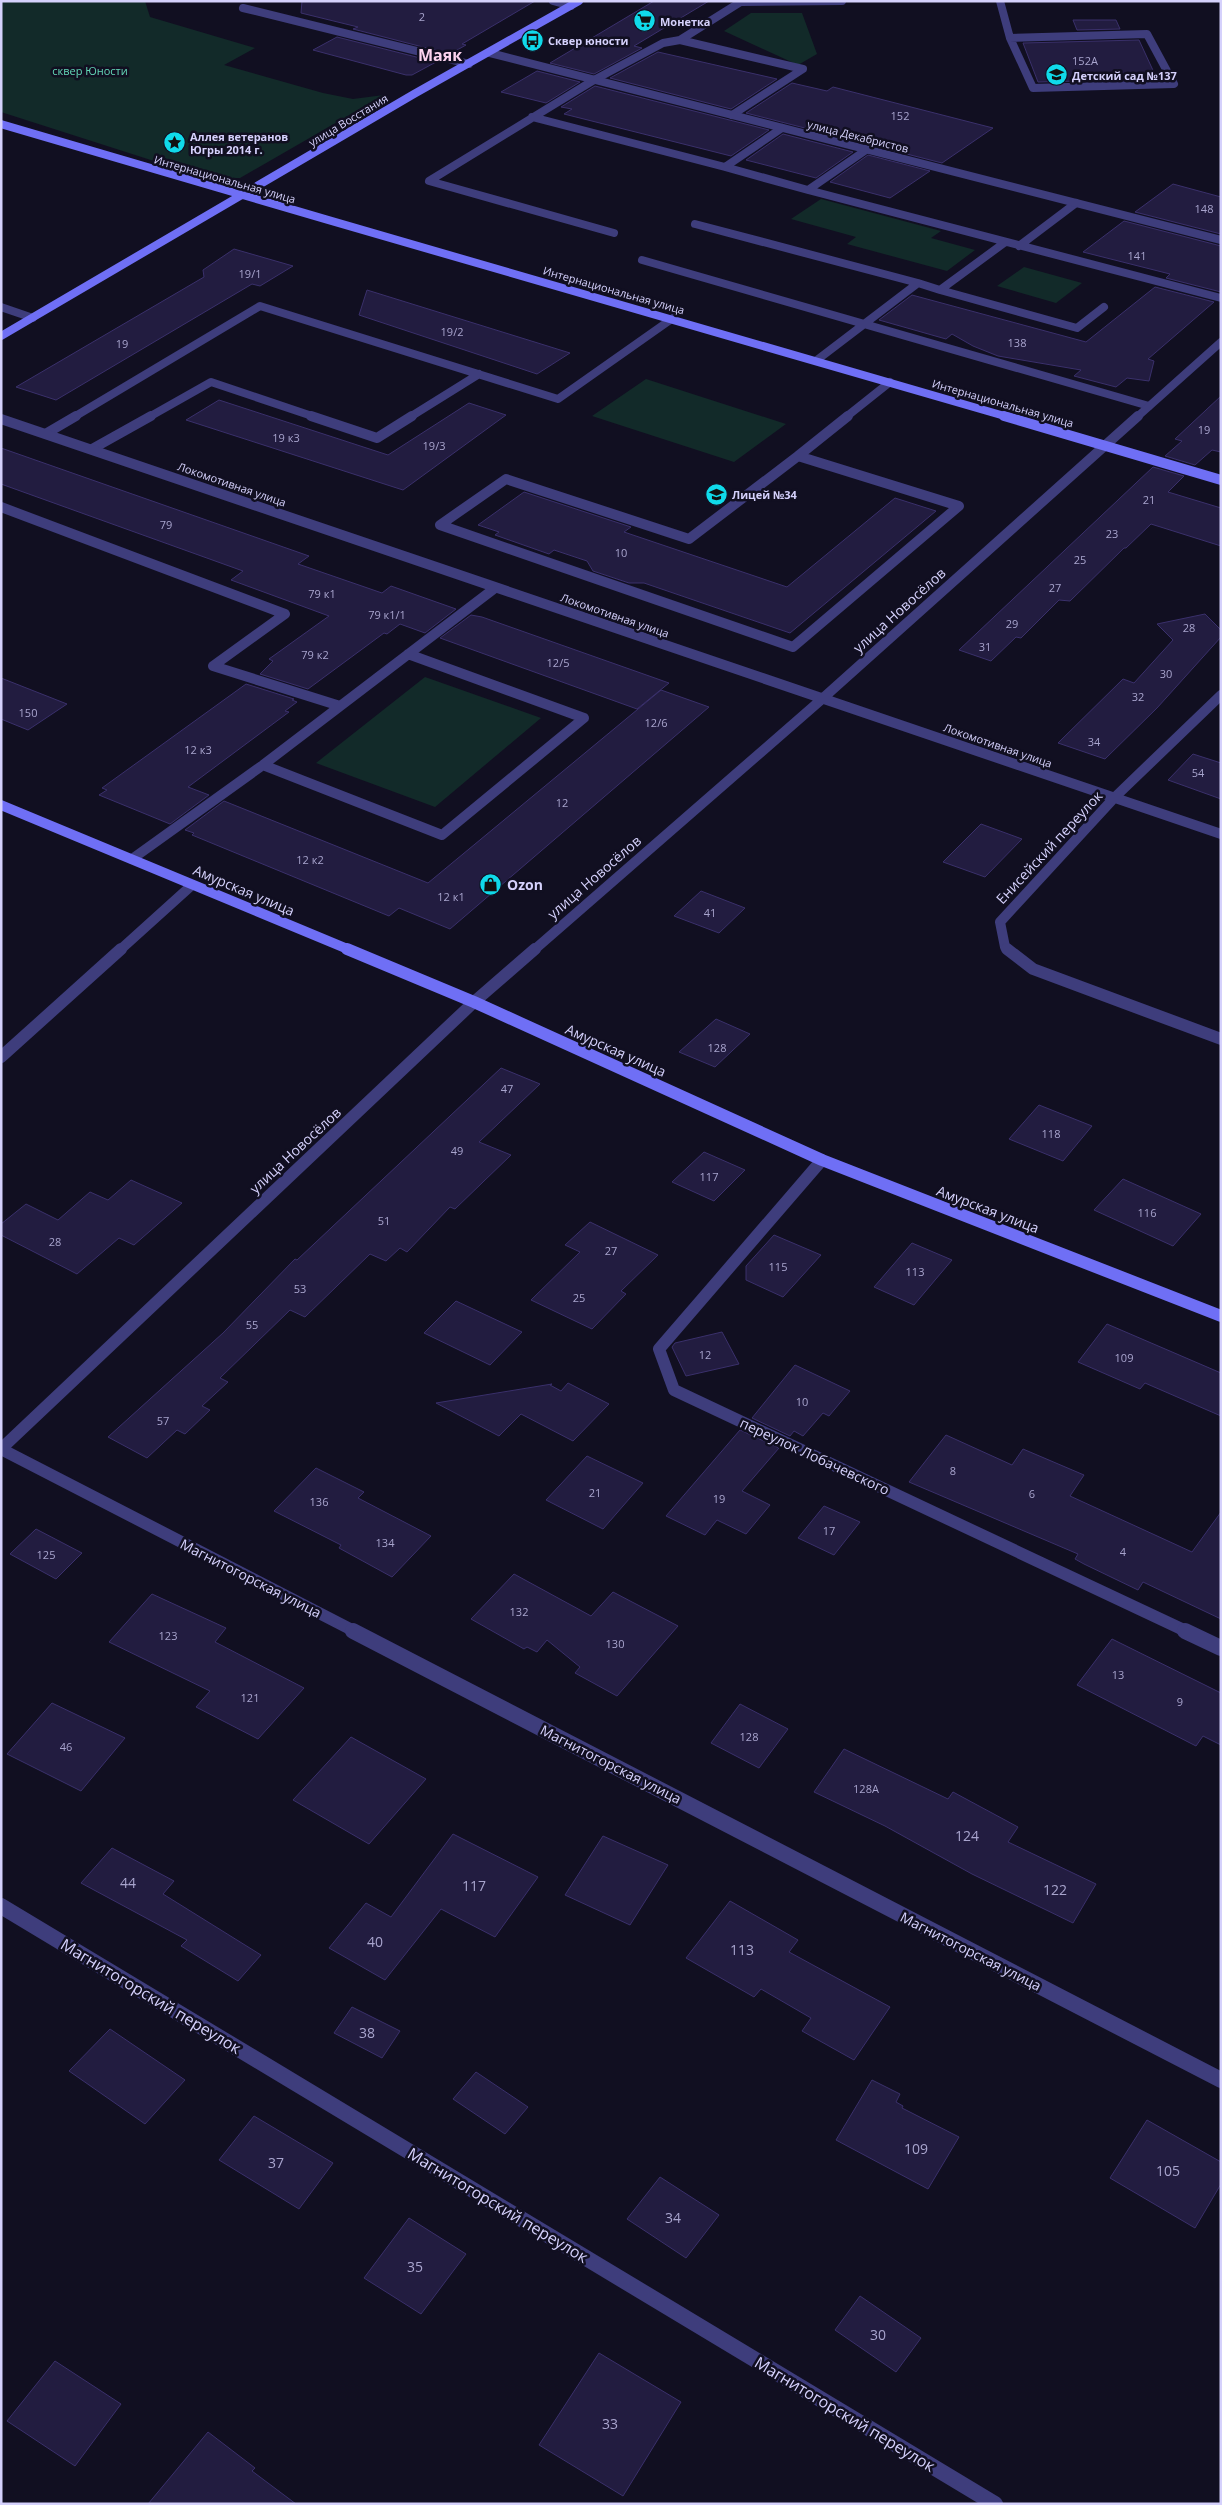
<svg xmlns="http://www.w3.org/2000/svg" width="1222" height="2505" font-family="'Open Sans',sans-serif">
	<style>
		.green { fill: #122a29 }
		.building { fill: #221c40; stroke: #3a306b }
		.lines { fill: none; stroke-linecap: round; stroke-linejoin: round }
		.lane-far1 { stroke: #3e3d7c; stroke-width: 8 }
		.lane { stroke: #3e3d7c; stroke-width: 10 }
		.street-far3 { stroke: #3e3d7c; stroke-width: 8 }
		.street-far2 { stroke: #3e3d7c; stroke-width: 10 }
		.street-far1 { stroke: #3e3d7c; stroke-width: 12 }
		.street { stroke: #3e3d7c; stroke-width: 16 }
		.secondary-far2 { stroke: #6f6ff5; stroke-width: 8 }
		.secondary-far1 { stroke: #6f6ff5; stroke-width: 10 }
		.secondary { stroke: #6f6ff5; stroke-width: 12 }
		.labels { text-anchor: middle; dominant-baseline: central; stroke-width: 5; stroke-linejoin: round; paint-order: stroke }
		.number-label { font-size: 11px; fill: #a8a4cd }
		.far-poi-label { font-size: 11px; font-weight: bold; fill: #d5d1fc; stroke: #110f21; text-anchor: start }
		.far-park-label { font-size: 11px; fill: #63d7b7; stroke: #110f21 }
		.far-street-label { font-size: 11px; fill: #d5d1fc; stroke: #110f21 }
		.street-label { font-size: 14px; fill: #d5d1fc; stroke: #110f21 }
		.poi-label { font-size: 14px; font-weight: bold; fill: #d5d1fc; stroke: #110f21; text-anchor: start }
		.near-number-label { font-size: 14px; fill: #a8a4cd }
		.far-district-label { font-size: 16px; font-weight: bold; fill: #fcd3ee; stroke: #110f21 }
		.near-street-label { font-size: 16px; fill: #d5d1fc; stroke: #110f21 }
	</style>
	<rect width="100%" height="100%" fill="#110f21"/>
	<path class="green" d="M1 1H145L150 17 255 48 224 65 323 93 353 99 384 95 240 178H207L1 112Z
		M751 13H802L817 54 798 65 724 31Z
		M821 199 941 231 931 238 975 250 947 271 847 244 856 237 791 219Z
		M1024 267 1082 283 1056 303 997 286Z
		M646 379 786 424 734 462 592 416Z
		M425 677 541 718 435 807 316 763Z"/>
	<path class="building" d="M302 1H535L462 44 466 45 450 54 353 29 358 27 301 13Z
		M654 1H709L634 46 642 48 594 74 550 63Z
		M1073 20H1116L1120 29 1077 30Z
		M337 37 436 62 412 75H406L313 50Z
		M1139 40 1157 79 1038 82 1023 43Z
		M658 52 777 79 731 109 610 78Z
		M537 71 580 82 546 103 501 92Z
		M792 83 827 91 833 87 993 128 942 163 746 113Z
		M595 86 769 130 731 156 564 114 572 109 561 107Z
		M783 134 853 152 816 178 746 160Z
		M868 155 930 171 890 198 830 182Z
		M1173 184 1221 197V234L1135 212Z
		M1124 221 1221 246V292L1166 278 1170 274 1083 252Z
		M234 249 293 266 260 286 252 284 56 400 16 387 204 277 203 270Z
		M1155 287 1214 302 1148 359 1154 361 1149 381 1127 378 1116 387 1074 376 1081 370 998 356 973 346 952 334 946 339 879 320 912 295 1086 342Z
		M367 290 570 353 537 374 359 315Z
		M1221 396V452L1212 450 1195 465 1165 456 1182 441 1175 439Z
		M219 400 388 455 469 403 506 415 403 490 186 420Z
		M1 448 309 556 298 564 382 593 391 586 456 609 425 633 400 624 387 634 384 633 308 689 260 674 273 661 269 659 329 616 231 580 243 571 1 484Z
		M1153 467 1184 476 1168 492 1221 508V546L1151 524 1126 548H1124L1070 601 1059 600 1021 638 1016 637 991 661 959 650Z
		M524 492 631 527 624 532 787 587 895 498 936 511 790 633 644 583H629L593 571 587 561 554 550 549 554 495 535 499 532 478 525Z
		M1205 614 1221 630V637L1157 708 1105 759 1058 743 1123 679 1134 683 1173 640 1157 624Z
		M471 615 482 617 669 683 637 709 440 638Z
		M1 678 67 704 28 730 1 719Z
		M246 684 294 699 292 700 297 702 285 711 289 712 188 787 209 795 170 824 99 795 107 790 102 788Z
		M661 690 709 707 450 929 399 908 389 916 192 835 194 833 185 830 224 801 428 883Z
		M1193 754 1221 763V799L1168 780Z
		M981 824 1022 839 985 877 943 862Z
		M701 891 745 908 719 933 674 916Z
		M716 1019 750 1034 715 1067 679 1052Z
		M501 1068 540 1084 479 1142 511 1155 455 1209 450 1207 407 1252 400 1248 386 1261 370 1254 305 1317 290 1310 220 1378 228 1382 202 1406 210 1410 185 1434 177 1430 147 1458 108 1437 223 1333 295 1259 297 1260Z
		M1039 1105 1092 1126 1063 1161 1009 1139Z
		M704 1152 745 1170 714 1201 672 1182Z
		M1123 1179 1201 1214 1173 1246 1094 1210Z
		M131 1180 182 1203 134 1245 119 1238 77 1274 1 1235V1224L26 1204 58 1220 90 1192 108 1200Z
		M590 1222 658 1255 621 1291 626 1294 592 1329 531 1300 580 1252 565 1245Z
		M774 1235 821 1255 783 1297 746 1280V1266Z
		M912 1243 952 1260 914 1305 874 1287Z
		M456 1301 522 1332 490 1365 424 1333Z
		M1107 1324 1221 1373V1416L1145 1383 1140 1389 1078 1362Z
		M722 1332 739 1364 686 1376 672 1347 675 1343Z
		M795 1365 850 1391 829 1416 823 1413 803 1436 794 1431 790 1436 752 1418Z
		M568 1383 609 1404 573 1441 521 1414 499 1436 436 1403 552 1384 550 1385 561 1391Z
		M740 1430 779 1448 742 1491 770 1505 746 1534 717 1520 705 1535 666 1516Z
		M946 1435 1012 1465 1023 1449 1084 1475 1070 1496 1192 1552 1221 1512V1619L1143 1582 1138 1590 1084 1564 1075 1559 1078 1554 909 1482Z
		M587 1456 643 1483 603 1529 546 1500Z
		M316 1468 364 1492 358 1498 431 1536 392 1577 339 1548 341 1545 274 1511Z
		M824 1506 860 1522 834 1555 798 1538Z
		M36 1529 82 1553 56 1579 10 1554Z
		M514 1574 591 1616 613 1592 678 1626 617 1696 575 1673 580 1667 547 1640 537 1652 527 1647 524 1649 471 1619Z
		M152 1594 226 1628 215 1642 304 1688 258 1739 196 1707 210 1691 109 1642Z
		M1112 1639 1221 1693V1745L1203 1736 1196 1746 1077 1685Z
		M52 1703 125 1738 81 1791 7 1754Z
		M740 1704 788 1729 759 1768 711 1743Z
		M351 1737 426 1779 369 1844 293 1800Z
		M844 1749 948 1799 953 1792 1018 1827 1008 1842 1096 1884 1073 1923 972 1874 885 1826 814 1792Z
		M453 1834 538 1877 495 1937 441 1909 385 1980 329 1948 366 1903 391 1917Z
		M603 1836 668 1865 630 1925 565 1895Z
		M112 1848 174 1881 163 1894 261 1955 238 1981 181 1946 187 1940 81 1883Z
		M730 1901 798 1940 789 1952 890 2007 854 2060 802 2031 811 2018 761 1989 754 1997 686 1958Z
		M352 2007 400 2031 382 2058 334 2033Z
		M110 2029 185 2080 145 2124 69 2071Z
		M476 2072 528 2107 505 2134 453 2099Z
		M872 2080 900 2094 896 2102 903 2106 902 2108 959 2137 928 2189 836 2140Z
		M254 2116 333 2163 299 2209 219 2160Z
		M1147 2120 1221 2162V2184L1195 2228 1110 2178Z
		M660 2177 719 2215 686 2258 627 2219Z
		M409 2218 466 2254 421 2314 364 2278Z
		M860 2296 921 2338 896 2372 835 2330Z
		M599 2353 681 2402 623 2496 539 2445Z
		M55 2361 121 2404 75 2466 7 2421Z
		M208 2432 255 2468 252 2471 296 2504H148Z"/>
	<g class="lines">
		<path class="lane-far1" d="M553 1 571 6
			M1000 1 1010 38
			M742 2 842 1
			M243 8 469 64
			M1147 34 1174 84 1033 88 1010 38Z
			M680 40 803 69 732 115
			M532 117 725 167 782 128
			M866 150 808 190 1221 298
			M725 167 808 190
			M695 224 918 283
			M614 233 429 181 594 80 663 43 680 40 742 1
			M1004 243 940 290 1077 328 1104 307
			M1019 246 1076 203
			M642 260 1149 406
			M1 307 33 318
			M817 360 918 283 940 290
			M74 417 260 306 558 399 673 318
			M149 417 211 382 315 417
			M410 417 479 374
			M846 417 890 382"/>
		<path class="lane" d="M311 416 377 438 412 416
			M47 433 76 416
			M92 449 151 416
			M798 456 959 506 793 647 440 525 506 479 689 539Z
			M798 456 848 416
			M1 507 285 614 213 666
			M213 666 340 706
			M263 765 442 835 584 718 408 654
			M132 859 263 765 495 588"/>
		<path class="street-far3" d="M490 53 1221 240
			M1137 417 1221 342"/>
		<path class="street-far2" d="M1 419 1221 834
			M120 950 192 885
			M534 950 822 699 1138 416
			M1009 950 1005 947 1000 922 1114 798 1221 695"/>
		<path class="street-far1" d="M1007 949 1033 969 1221 1039
			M1 1057 121 949
			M822 1160 659 1349 674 1390 1188 1632
			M356 1632 1 1449 474 1002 535 949"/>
		<path class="street" d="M353 1631 1221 2080
			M1185 1631 1221 1648
			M1 1906 995 2504"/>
		<path class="secondary-far2" d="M1 124C336 224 673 318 1008 417
			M1 336 414 94 579 1"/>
		<path class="secondary-far1" d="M1004 416 1221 480
			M1 805 350 950"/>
		<path class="secondary" d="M347 949 474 1002 822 1160 1221 1316"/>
	</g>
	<defs>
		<symbol id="supermarket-disc" viewBox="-11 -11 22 22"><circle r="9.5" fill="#10daea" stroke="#110f21"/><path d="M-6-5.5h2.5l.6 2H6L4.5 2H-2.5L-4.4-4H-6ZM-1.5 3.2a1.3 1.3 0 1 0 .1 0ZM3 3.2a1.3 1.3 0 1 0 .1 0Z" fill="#111"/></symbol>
		<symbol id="bus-disc" viewBox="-11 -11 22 22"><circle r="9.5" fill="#10daea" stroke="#110f21"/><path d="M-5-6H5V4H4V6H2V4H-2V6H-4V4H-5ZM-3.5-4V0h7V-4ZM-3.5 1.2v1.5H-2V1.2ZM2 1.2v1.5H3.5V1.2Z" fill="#111"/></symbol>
		<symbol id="school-disc" viewBox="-11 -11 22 22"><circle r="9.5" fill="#10daea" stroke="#110f21"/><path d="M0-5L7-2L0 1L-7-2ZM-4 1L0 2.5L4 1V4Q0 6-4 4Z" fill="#111"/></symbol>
		<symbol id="sight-disc" viewBox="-11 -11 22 22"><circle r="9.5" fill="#10daea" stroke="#110f21"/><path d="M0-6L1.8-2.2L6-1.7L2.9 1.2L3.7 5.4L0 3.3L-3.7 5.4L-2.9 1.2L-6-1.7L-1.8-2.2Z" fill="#111"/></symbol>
		<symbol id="shop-disc" viewBox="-11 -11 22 22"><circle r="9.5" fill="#10daea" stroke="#110f21"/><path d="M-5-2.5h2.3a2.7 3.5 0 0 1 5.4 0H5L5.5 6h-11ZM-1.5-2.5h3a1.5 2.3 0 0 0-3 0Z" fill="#111"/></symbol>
	</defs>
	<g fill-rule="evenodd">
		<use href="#supermarket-disc" x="632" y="8" width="25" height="25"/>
		<use href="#bus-disc" x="520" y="28" width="25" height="25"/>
		<use href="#school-disc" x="1044" y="62" width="25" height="25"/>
		<use href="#sight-disc" x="162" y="130" width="25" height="25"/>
		<use href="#school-disc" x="704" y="482" width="25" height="25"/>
		<use href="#shop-disc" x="478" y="872" width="25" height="25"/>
	</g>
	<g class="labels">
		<g class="number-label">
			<text x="422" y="16">2</text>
			<text x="1085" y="60">152А</text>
			<text x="900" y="115">152</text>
			<text x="1204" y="208">148</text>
			<text x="1137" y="255">141</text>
			<text x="250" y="273">19/1</text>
			<text x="452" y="331">19/2</text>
			<text x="1017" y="342">138</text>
			<text x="122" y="343">19</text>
			<text x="1204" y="429">19</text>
			<text x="286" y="437">19 к3</text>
			<text x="434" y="445">19/3</text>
			<text x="1149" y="499">21</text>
			<text x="166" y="524">79</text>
			<text x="1112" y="533">23</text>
			<text x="621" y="552">10</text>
			<text x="1080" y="559">25</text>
			<text x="1055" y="587">27</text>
			<text x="322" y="593">79 к1</text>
			<text x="387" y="614">79 к1/1</text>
			<text x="1012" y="623">29</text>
			<text x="1189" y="627">28</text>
			<text x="985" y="646">31</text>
			<text x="315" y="654">79 к2</text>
			<text x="558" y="662">12/5</text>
			<text x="1166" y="673">30</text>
			<text x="1138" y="696">32</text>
			<text x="28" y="712">150</text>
			<text x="656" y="722">12/6</text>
			<text x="1094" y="741">34</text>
			<text x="198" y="749">12 к3</text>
			<text x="1198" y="772">54</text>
			<text x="562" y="802">12</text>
			<text x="310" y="859">12 к2</text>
			<text x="451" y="896">12 к1</text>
			<text x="710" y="912">41</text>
			<text x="717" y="1047">128</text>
			<text x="507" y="1088">47</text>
			<text x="1051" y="1133">118</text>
			<text x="457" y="1150">49</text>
			<text x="709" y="1176">117</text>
			<text x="1147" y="1212">116</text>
			<text x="384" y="1220">51</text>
			<text x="55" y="1241">28</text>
			<text x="611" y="1250">27</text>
			<text x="778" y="1266">115</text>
			<text x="915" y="1271">113</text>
			<text x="300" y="1288">53</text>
			<text x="579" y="1297">25</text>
			<text x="252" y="1324">55</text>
			<text x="705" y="1354">12</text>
			<text x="1124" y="1357">109</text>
			<text x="802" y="1401">10</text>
			<text x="163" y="1420">57</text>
			<text x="953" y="1470">8</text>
			<text x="595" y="1492">21</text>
			<text x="1032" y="1493">6</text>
			<text x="719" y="1498">19</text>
			<text x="319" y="1501">136</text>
			<text x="829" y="1530">17</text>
			<text x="385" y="1542">134</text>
			<text x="1123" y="1551">4</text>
			<text x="46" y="1554">125</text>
			<text x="519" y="1611">132</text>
			<text x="168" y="1635">123</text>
			<text x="615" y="1643">130</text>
			<text x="1118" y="1674">13</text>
			<text x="250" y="1697">121</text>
			<text x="1180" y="1701">9</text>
			<text x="749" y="1736">128</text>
			<text x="66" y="1746">46</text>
			<text x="866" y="1788">128А</text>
		</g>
		<g class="far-poi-label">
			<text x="660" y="21">Монетка</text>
			<text x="548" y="40">Сквер юности</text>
			<text x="1072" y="75">Детский сад №137</text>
			<text x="190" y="136">Аллея ветеранов<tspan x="190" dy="13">Югры 2014 г.</tspan></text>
			<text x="732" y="494">Лицей №34</text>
		</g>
		<g class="far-park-label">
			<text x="90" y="70">сквер Юности</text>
		</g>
		<g class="far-street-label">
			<text transform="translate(348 120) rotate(-31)">улица Восстания</text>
			<text transform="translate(858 136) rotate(14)">улица Декабристов</text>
			<text transform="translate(225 179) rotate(16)">Интернациональная улица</text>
			<text transform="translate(614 290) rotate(16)">Интернациональная улица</text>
			<text transform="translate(1003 403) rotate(16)">Интернациональная улица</text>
			<text transform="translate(232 484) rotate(19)">Локомотивная улица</text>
			<text transform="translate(615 615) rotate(19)">Локомотивная улица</text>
			<text transform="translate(998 745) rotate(19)">Локомотивная улица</text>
		</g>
		<g class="street-label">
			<text transform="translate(899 610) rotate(-42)">улица Новосёлов</text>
			<text transform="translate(1049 847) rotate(-47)">Енисейский переулок</text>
			<text transform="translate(594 877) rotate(-41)">улица Новосёлов</text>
			<text transform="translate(244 890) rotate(23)">Амурская улица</text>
			<text transform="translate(616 1050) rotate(24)">Амурская улица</text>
			<text transform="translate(295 1150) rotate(-43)">улица Новосёлов</text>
			<text transform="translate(988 1209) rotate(21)">Амурская улица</text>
			<text transform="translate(815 1456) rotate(25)">переулок Лобачевского</text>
			<text transform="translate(251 1578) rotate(27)">Магнитогорская улица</text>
			<text transform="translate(611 1764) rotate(27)">Магнитогорская улица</text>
			<text transform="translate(971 1951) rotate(27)">Магнитогорская улица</text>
		</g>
		<g class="poi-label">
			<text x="507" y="884">Ozon</text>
		</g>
		<g class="near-number-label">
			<text x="967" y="1835">124</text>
			<text x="128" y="1882">44</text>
			<text x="474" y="1885">117</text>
			<text x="1055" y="1889">122</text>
			<text x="375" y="1941">40</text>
			<text x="742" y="1949">113</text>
			<text x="367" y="2032">38</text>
			<text x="916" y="2148">109</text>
			<text x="276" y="2162">37</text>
			<text x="1168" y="2170">105</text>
			<text x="673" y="2217">34</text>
			<text x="415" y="2266">35</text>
			<text x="878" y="2334">30</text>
			<text x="610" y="2423">33</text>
		</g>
		<g class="far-district-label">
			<text x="440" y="55">Маяк</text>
		</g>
		<g class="near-street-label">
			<text transform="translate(151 1996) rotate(31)">Магнитогорский переулок</text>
			<text transform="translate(498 2205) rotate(31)">Магнитогорский переулок</text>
			<text transform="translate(845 2414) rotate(31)">Магнитогорский переулок</text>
		</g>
	</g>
	<rect width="1222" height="2505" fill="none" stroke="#d5d1fc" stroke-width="5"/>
</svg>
